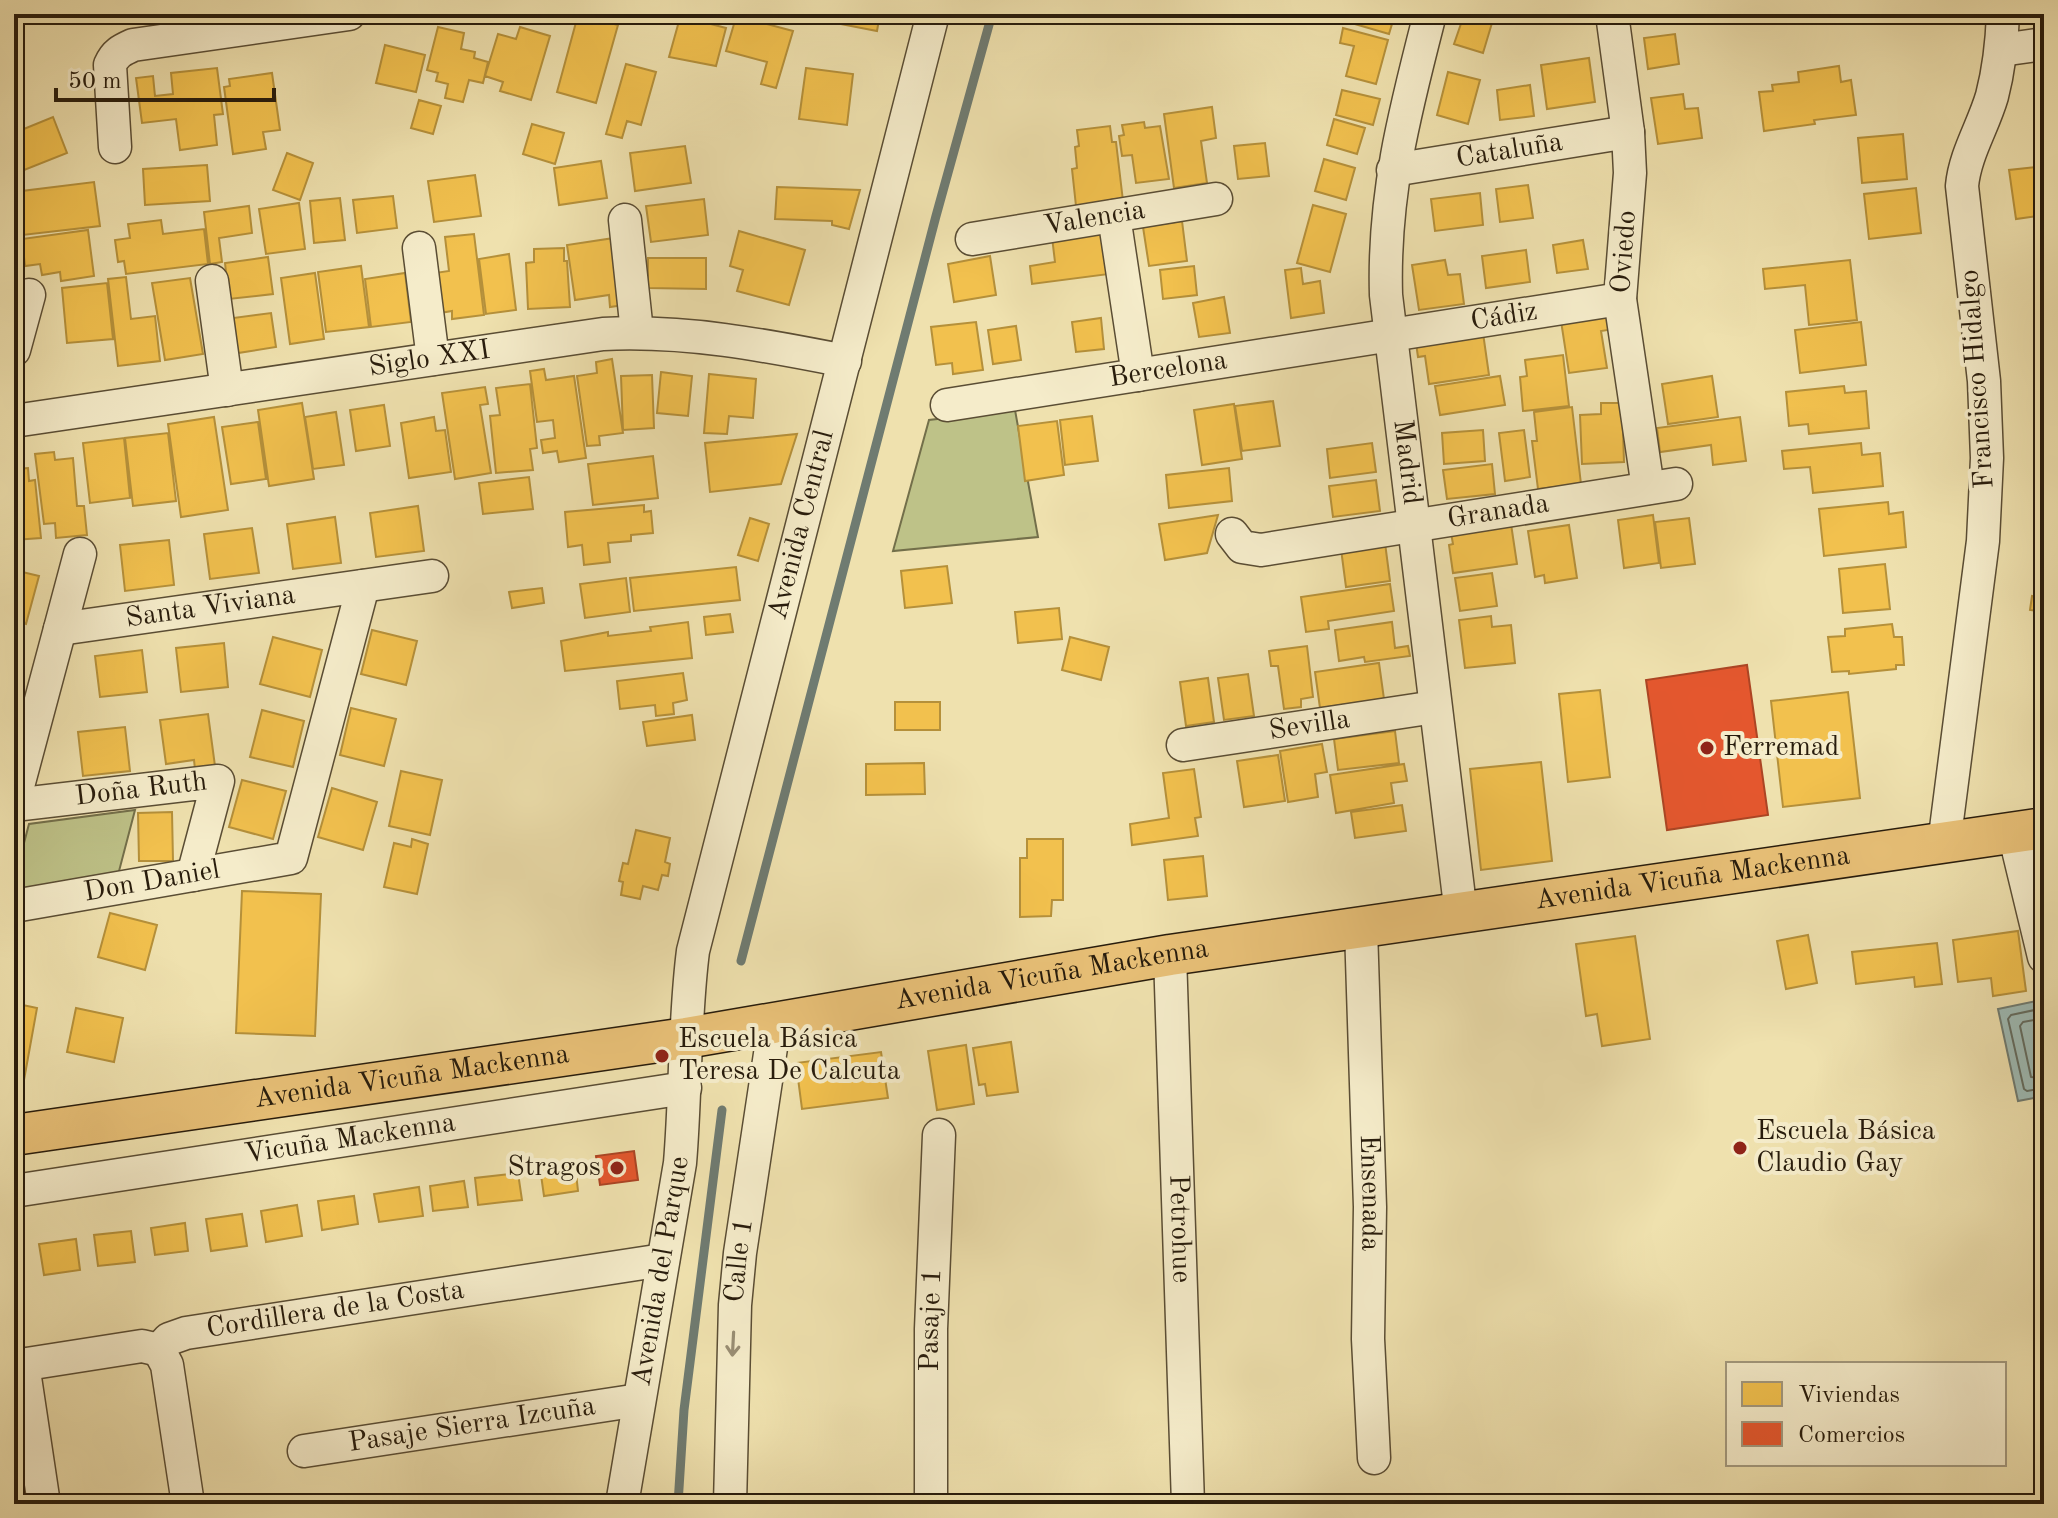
<svg xmlns="http://www.w3.org/2000/svg" width="2058" height="1518" font-family="'Old Standard TT',serif">
	<style>
		.green { fill: #bec288; stroke: #736f4a; stroke-width: 2 }
		.water { fill: #9ebbb5; stroke: #6f7b71; stroke-width: 2 }
		.homes { fill: #f2c14e; stroke: #b5903a; stroke-width: 2 }
		.shops { fill: #e4572e; stroke: #ac4524; stroke-width: 2 }
		.lines { fill: none; stroke-linecap: round; stroke-linejoin: round }
		.shore { stroke: #636c60; stroke-width: 2 }
		.stream { stroke: #6f7b71; stroke-width: 9 }
		.minor-casing { stroke: #5a4d34; stroke-width: 35 }
		.major-casing { stroke: #281c0c; stroke-width: 43 }
		.minor { stroke: #f5ecca; stroke-width: 32 }
		.major { stroke: #e8c077; stroke-width: 40 }
		.oneway { stroke: #998e74 }
		.poi-dot { fill: #8f2418; stroke: #f5ecca; stroke-width: 3 }
		.labels { text-anchor: middle; dominant-baseline: central; stroke-width: 8; stroke-linejoin: round; paint-order: stroke }
		.street-label { font-size: 28px; fill: #281c0c; stroke: #f5ecca }
		.poi-label { font-size: 28px; fill: #281c0c; stroke: #f5ecca; text-anchor: start }
	</style>
	<rect width="100%" height="100%" fill="#efe1ae"/>
	<filter id="stains"><feTurbulence type="fractalNoise" baseFrequency=".0025" numOctaves="4"/><feColorMatrix values="0 0 0 0 .2 0 0 0 0 .09 0 0 0 0 .02 0 0 0 .5 -.17"/></filter>
	<radialGradient id="worn" r=".72"><stop offset=".6" stop-color="#630" stop-opacity="0"/><stop offset="1" stop-color="#630" stop-opacity=".3"/></radialGradient>
	<path class="green" d="M1015 410 1038 537 893 551 929 420Z
		M135 810 118 875 14 895V881L29 824Z"/>
	<path class="water" d="M2041 1000 2044 1012V1096L2018 1101 1998 1009Z"/>
	<path class="homes" d="M182 14H220L183 19Z
		M681 14H709L707 23 726 28 716 66 669 57Z
		M737 14H765L763 23 793 31 776 88 761 84 767 62 726 51Z
		M821 14H880L877 31 820 20Z
		M1350 14H1395L1389 34 1348 22Z
		M1641 14H1672V15L1642 19Z
		M578 15 618 25 596 103 557 92Z
		M1464 15 1492 23 1483 53 1454 44Z
		M438 27 464 33 461 49 475 52 474 58 488 62 483 83 469 80 463 102 445 98 448 84 436 81 438 73 427 70Z
		M520 27 550 36 531 100 500 91 503 82 485 76 498 34 516 39Z
		M1343 28 1388 40 1376 84 1346 76 1354 46 1340 43Z
		M1675 34 1679 64 1648 69 1644 38Z
		M385 45 425 55 416 92 376 83Z
		M1589 58 1595 102 1547 109 1541 65Z
		M626 64 656 72 641 125 627 121 622 138 606 134Z
		M1839 66 1841 82 1851 80 1856 115 1814 120 1815 124 1764 131 1759 92 1773 91 1772 85 1799 82 1798 72Z
		M217 68 223 114 214 115 217 145 180 150 176 119 142 123 136 78 153 76 155 96 173 94 171 73Z
		M806 68 853 74 847 125 799 119Z
		M1448 72 1480 80 1468 124 1437 115Z
		M272 73 280 130 263 132 266 149 233 154 224 87 230 86 229 79Z
		M2044 74V106L2039 75Z
		M1530 85 1534 116 1500 120 1497 90Z
		M1342 90 1380 99 1373 125 1336 115Z
		M1683 94 1685 109 1698 108 1702 138 1658 144 1651 98Z
		M419 100 441 106 433 134 411 128Z
		M1212 107 1216 138 1201 141 1207 183 1174 188 1164 114Z
		M53 117 67 153 14 174V133Z
		M1334 119 1365 128 1357 154 1327 145Z
		M1144 122 1145 128 1160 126 1169 179 1136 183 1132 155 1122 156 1119 136 1124 135 1122 125Z
		M532 124 564 133 555 164 523 154Z
		M1110 126 1112 142H1116L1123 201 1076 206 1072 169 1077 168 1075 147 1079 146 1077 130Z
		M1903 134 1907 179 1862 183 1858 138Z
		M1265 143 1269 176 1238 179 1234 146Z
		M685 146 691 183 635 191 630 153Z
		M287 153 313 163 300 200 273 190Z
		M1324 159 1355 168 1346 200 1315 191Z
		M601 161 607 198 559 205 554 168Z
		M207 165 210 201 145 205 143 169Z
		M2044 166V215L2016 219 2009 170Z
		M475 175 481 216 434 222 428 181Z
		M94 182 100 226 14 236V192Z
		M1528 185 1533 218 1500 222 1496 189Z
		M777 187 860 190 849 229 832 225V221L775 219Z
		M1916 188 1921 233 1869 239 1864 194Z
		M1480 193 1483 225 1435 231 1431 199Z
		M393 196 397 228 357 233 353 200Z
		M340 198 345 240 314 243 310 201Z
		M704 199 708 235 651 242 646 206Z
		M299 203 305 249 266 254 259 209Z
		M1313 205 1346 214 1330 272 1297 263Z
		M249 206 252 233 219 238 222 262 210 264 204 212Z
		M161 220 163 234 204 229 208 264 126 274 124 261 118 262 115 240 130 238 128 224Z
		M1182 221 1187 261 1149 266 1143 227Z
		M88 230 94 276 61 281 60 272 42 275 40 264 25 266 22 239Z
		M739 231 805 250 789 305 737 291 743 270 730 266Z
		M1103 231 1109 274 1032 284 1030 266 1055 262 1052 237Z
		M474 234 484 315 452 319V311L440 313 435 273 449 271 445 237Z
		M614 238 624 305 610 307 609 295 575 300 567 245Z
		M14 240H20L23 265 14 266Z
		M1583 240 1588 269 1557 273 1553 245Z
		M564 248V261H567L570 307 528 309 526 263 534 262V249Z
		M1526 250 1530 282 1486 288 1482 256Z
		M509 254 516 310 486 314 479 259Z
		M990 256 996 295 954 302 948 264Z
		M268 257 273 294 229 299 225 263Z
		M648 258H706V289L648 288Z
		M1445 260 1448 275 1460 274 1464 304 1419 310 1412 265Z
		M1850 260 1857 320 1809 325 1805 285 1765 289 1763 269Z
		M361 266 369 327 326 332 318 272Z
		M1194 266 1197 295 1163 299 1160 270Z
		M1301 268 1303 284 1320 281 1324 313 1291 318 1285 270Z
		M315 273 324 339 290 344 281 278Z
		M405 273 411 322 371 327 365 279Z
		M126 277 131 319 155 316 160 361 118 366 108 279Z
		M190 278 203 354 165 360 152 283Z
		M107 283 113 339 67 343 62 288Z
		M1224 297 1230 333 1199 337 1193 303Z
		M271 313 276 347 238 353 233 318Z
		M1611 313 1614 329 1601 331 1607 368 1569 373 1561 321Z
		M1101 318 1104 349 1076 352 1072 322Z
		M976 322 983 370 953 374 952 363 936 365 931 327Z
		M1861 322 1866 365 1800 373 1795 330Z
		M1016 326 1021 360 993 364 988 330Z
		M1483 333 1489 375 1429 384 1425 356 1418 357 1416 343Z
		M1563 355 1569 406 1523 411 1520 377 1527 376 1525 360Z
		M612 359 623 433 599 436 600 445 587 446 577 376 597 373 596 362Z
		M544 369 546 380 574 376 586 458 559 462 557 451 543 453 541 440 555 438 553 420 537 422 530 371Z
		M661 372 692 376 688 416 657 413Z
		M709 374 756 379 753 418 729 416 727 434 704 433Z
		M652 375 654 428 623 430 621 376Z
		M1500 376 1505 405 1440 415 1435 386Z
		M1712 376 1718 417 1668 424 1662 384Z
		M530 384 537 448 530 449 533 470 496 473 490 416 500 415 496 388Z
		M1844 386 1845 393 1866 391 1869 428 1809 434 1808 424 1789 426 1786 392Z
		M485 387 488 404 480 405 491 473 455 479 442 393Z
		M1273 401 1280 446 1242 451 1235 406Z
		M302 403 314 479 269 486 258 410Z
		M1601 403H1622L1624 462 1582 464 1580 415 1601 414Z
		M1234 404 1242 459 1202 465 1194 410Z
		M384 405 390 446 356 451 350 410Z
		M1572 407 1581 484 1538 489 1532 441H1537L1534 412Z
		M336 412 344 465 313 469 305 417Z
		M1092 416 1098 461 1065 465 1060 420Z
		M214 417 228 510 181 517 168 424Z
		M434 417 436 431 445 430 451 472 409 478 401 423Z
		M1740 417 1746 461 1713 465 1711 445 1660 452 1657 428Z
		M1057 421 1064 475 1025 481 1018 426Z
		M258 422 266 479 231 484 222 427Z
		M1483 430 1485 461 1444 464 1442 433Z
		M1524 430 1530 477 1505 481 1499 433Z
		M168 433 176 501 133 506 125 438Z
		M797 434 781 484 710 492 705 443Z
		M124 438 130 498 90 503 83 443Z
		M1372 443 1376 472 1330 478 1327 449Z
		M1861 443 1862 455 1880 453 1883 486 1813 493 1810 467 1784 469 1782 451Z
		M54 452 55 460 73 458 77 506H84L87 535 56 538 55 523 44 524 35 454Z
		M653 456 658 498 593 505 588 464Z
		M1492 464 1495 494 1447 499 1443 470Z
		M28 468 29 481 35 480 41 538 14 540V469Z
		M1229 468 1232 501 1169 508 1166 475Z
		M529 477 533 509 483 514 479 483Z
		M1376 480 1380 511 1333 517 1329 486Z
		M1888 502 1889 514 1903 512 1906 547 1824 556 1819 509Z
		M644 505V512L651 511 653 533 631 535V541L608 543 610 562 584 565 582 545 568 547 565 512Z
		M418 506 424 551 376 557 370 513Z
		M1218 515 1207 553 1165 560 1159 524Z
		M1653 515 1659 563 1624 568 1618 520Z
		M335 517 341 563 293 569 287 524Z
		M750 518 769 524 758 561 738 555Z
		M1689 518 1695 564 1661 568 1655 522Z
		M1511 524 1517 564 1453 573 1449 545 1453 544 1451 533Z
		M1569 525 1577 578 1545 583 1544 575 1535 577 1528 531Z
		M252 528 259 573 210 579 204 534Z
		M169 540 174 585 125 591 120 545Z
		M1385 543 1390 581 1346 587 1341 549Z
		M1885 564 1890 609 1843 613 1839 569Z
		M947 566 952 603 905 608 901 571Z
		M736 567 740 600 634 611 630 578Z
		M14 570 39 576 26 624 14 620Z
		M1492 573 1497 606 1460 611 1455 578Z
		M626 578 630 612 585 618 580 584Z
		M1390 584 1394 611 1328 621 1329 629 1306 632 1301 597Z
		M542 588 544 603 512 608 509 592Z
		M2032 596 2044 598V612L2030 610Z
		M1059 608 1062 639 1018 643 1015 612Z
		M730 614 733 632 706 635 704 617Z
		M1491 616 1492 627 1511 625 1515 663 1465 668 1459 620Z
		M688 622 692 658 565 671 561 641 608 632V636L651 631 650 627Z
		M1392 622 1395 648 1408 646 1410 656 1365 662 1364 657 1339 661 1335 630Z
		M1892 624 1894 637H1902L1904 665H1896V669L1849 674V671L1832 672 1828 637 1845 636V629Z
		M372 630 417 641 406 685 361 674Z
		M273 637 322 650 310 697 260 684Z
		M1070 637 1109 647 1101 680 1062 670Z
		M224 643 228 687 181 692 176 648Z
		M1307 646 1313 697 1301 699V707L1284 709 1278 666H1271L1269 651Z
		M142 650 147 692 100 697 95 656Z
		M1379 663 1384 699 1320 708 1315 672Z
		M683 673 687 700 673 703 674 714 656 716 655 705 620 709 617 681Z
		M1248 674 1254 716 1224 720 1218 678Z
		M1208 678 1214 722 1186 726 1180 682Z
		M1600 690 1610 777 1568 782 1559 694Z
		M1848 692 1860 798 1783 807 1771 701Z
		M895 702H940V730H895Z
		M351 708 396 719 384 766 340 755Z
		M262 710 304 721 293 767 250 757Z
		M208 714 215 766 195 769 194 760 166 764 160 720Z
		M692 715 695 740 647 746 643 722Z
		M125 727 130 771 83 776 78 732Z
		M1395 731 1399 763 1338 770 1334 739Z
		M1322 744 1327 772 1315 774 1318 797 1288 802 1280 751Z
		M1278 755 1285 801 1244 807 1237 761Z
		M1541 762 1552 861 1481 870 1470 769Z
		M924 763 925 794 866 795V764Z
		M1404 764 1407 781 1391 783 1394 803 1336 813 1330 775Z
		M1194 769 1201 817 1195 818 1198 836 1132 845 1130 824 1169 818 1163 773Z
		M401 771 442 780 430 835 389 826Z
		M242 780 286 791 273 839 229 827Z
		M332 788 377 802 363 850 318 837Z
		M1402 805 1406 831 1355 838 1351 812Z
		M172 812 173 861H139L138 813Z
		M636 830 670 838 665 862 670 864 668 876 662 875 658 890 643 886 640 899 621 895 623 882 619 881 623 863 628 864Z
		M412 839 428 844 417 894 384 887 394 843 411 847Z
		M1027 839H1063V900H1052L1051 916 1020 917V858H1027Z
		M1203 856 1207 896 1168 900 1164 860Z
		M242 891 321 894 315 1036 236 1033Z
		M110 913 157 925 145 970 98 957Z
		M2018 931 2026 991 1993 996 1991 978 1958 982 1953 940Z
		M1808 935 1817 983 1786 989 1777 941Z
		M1635 936 1650 1039 1602 1046 1597 1014 1586 1016 1576 944Z
		M1937 943 1942 984 1915 987 1914 977 1856 984 1852 952Z
		M18 1004 37 1008 24 1080 14 1078V1028Z
		M76 1008 123 1018 114 1062 67 1052Z
		M1011 1042 1018 1092 987 1096 985 1084 979 1085 973 1048Z
		M966 1045 974 1104 937 1110 928 1051Z
		M881 1052 888 1098 802 1109 796 1063Z
		M575 1164 578 1191 544 1196 540 1168Z
		M518 1173 522 1200 478 1205 475 1178Z
		M464 1181 468 1207 433 1211 430 1186Z
		M419 1187 423 1216 379 1222 374 1194Z
		M354 1196 358 1224 322 1230 318 1201Z
		M297 1205 302 1236 266 1242 261 1211Z
		M242 1214 247 1246 211 1251 206 1219Z
		M185 1223 188 1251 155 1255 151 1228Z
		M131 1231 135 1262 98 1266 94 1235Z
		M76 1239 80 1270 44 1275 39 1244Z
		M19 1247 24 1280 14 1282V1248Z"/>
	<path class="shops" d="M1747 665 1768 815 1667 830 1646 680Z
		M634 1151 638 1180 600 1185 596 1156Z"/>
	<g class="lines">
		<path class="shore" d="M2044 1008 2011 1015 2008 1019 2024 1089 2027 1091 2044 1088
			M2044 1018 2023 1022 2020 1026 2031 1077 2044 1078"/>
		<path class="stream" d="M741 961 936 216 992 14
			M678 1504 684 1410 722 1110"/>
		<defs>
			<g id="minor">
				<path id="s1" d="M1430 14C1405 111 1383 194 1386 295L1461 914"/>
				<path d="M1612 14 1628 132 1630 173 1620 299 1648 488"/>
				<path d="M2001 50 2044 44"/>
				<path d="M115 147 110 65C115 53 122 50 133 45L349 14"/>
				<path id="s2" d="M1393 170 1628 132"/>
				<path d="M1114 216 1138 375"/>
				<path d="M625 220 637 332"/>
				<path id="s3" d="M972 239 1216 199"/>
				<path d="M419 248 433 359"/>
				<path d="M212 281 227 390"/>
				<path d="M14 350 29 295"/>
				<path id="s4" d="M947 405 1620 299"/>
				<path id="s5" d="M14 421 603 334C685 330 765 345 845 361"/>
				<path id="s6" d="M1232 534 1242 547 1261 550 1676 484"/>
				<path id="s7" d="M60 629 432 576"/>
				<path id="s8" d="M1183 745 1435 707"/>
				<path d="M14 801 80 554"/>
				<path id="s9" d="M14 805 218 781 193 875"/>
				<path d="M2014 833 2044 957"/>
				<path d="M1944 844 1983 541 1987 458 1984 381 1962 186C1965 154 1983 127 1992 96 1999 69 2002 41 2003 14"/>
				<path id="s10" d="M14 906 291 858 363 586"/>
				<path id="s11" d="M1361 929 1370 1207 1368 1339 1374 1458"/>
				<path id="s12" d="M1170 955 1188 1504"/>
				<path id="s13" d="M14 1191 685 1088"/>
				<path id="s14" d="M159 1350 169 1339 186 1333 663 1260"/>
				<path d="M159 1350 167 1365 188 1504"/>
				<path d="M23 1364 44 1504"/>
				<path d="M14 1366 142 1346 159 1350"/>
				<path id="s15" d="M304 1451 639 1400"/>
				<path id="s16" d="M622 1504 680 1163C686 1092 684 1021 693 951L933 14"/>
				<path id="s17" d="M730 1504 735 1305 740 1253 775 1021"/>
				<path id="s18" d="M931 1504V1329L939 1135"/>
			</g>
			<g id="major">
				<path id="s19" d="M14 1135 686 1038 1170 955 2044 828"/>
			</g>
		</defs>
		<use href="#minor" class="minor-casing"/>
		<use href="#major" class="major-casing"/>
		<use href="#minor" class="minor"/>
		<use href="#major" class="major"/>
	</g>
	<defs><path id="oneway-shaft" d="M-6 0H5M1.5-3L5.5 0L1.5 3" fill="none" stroke-width="1.6" stroke-linecap="round" stroke-linejoin="round" transform="scale(2)"/></defs>
	<use class="oneway" href="#oneway-shaft" transform="translate(733 1344) rotate(93)"/>
	<g class="poi-dot">
		<circle cx="1707" cy="748" r="8"/>
		<circle cx="662" cy="1056" r="8"/>
		<circle cx="1740" cy="1148" r="8"/>
		<circle cx="617" cy="1168" r="8"/>
	</g>
	<g class="labels">
		<g class="street-label">
			<text stroke="none"><textPath href="#s2" startOffset="118">Cataluña</textPath></text>
			<text stroke="none"><textPath href="#s3" startOffset="124">Valencia</textPath></text>
			<text transform="translate(1625 252) rotate(-86)">Oviedo</text>
			<text stroke="none"><textPath href="#s4" startOffset="564">Cádiz</textPath></text>
			<text stroke="none"><textPath href="#s5" startOffset="420">Siglo XXI</textPath></text>
			<text stroke="none"><textPath href="#s4" startOffset="224">Bercelona</textPath></text>
			<text transform="translate(1978 379) rotate(-94)">Francisco Hidalgo</text>
			<text stroke="none"><textPath href="#s1" startOffset="454">Madrid</textPath></text>
			<text stroke="none"><textPath href="#s6" startOffset="276">Granada</textPath></text>
			<text stroke="none"><textPath href="#s16" startOffset="998">Avenida Central</textPath></text>
			<text stroke="none"><textPath href="#s7" startOffset="152">Santa Viviana</textPath></text>
			<text stroke="none"><textPath href="#s8" startOffset="128">Sevilla</textPath></text>
			<text stroke="none"><textPath href="#s9" startOffset="128">Doña Ruth</textPath></text>
			<text stroke="none"><textPath href="#s19" startOffset="1698">Avenida Vicuña Mackenna</textPath></text>
			<text stroke="none"><textPath href="#s10" startOffset="140">Don Daniel</textPath></text>
			<text stroke="none"><textPath href="#s19" startOffset="1050">Avenida Vicuña Mackenna</textPath></text>
			<text stroke="none"><textPath href="#s19" startOffset="402">Avenida Vicuña Mackenna</textPath></text>
			<text stroke="none"><textPath href="#s13" startOffset="340">Vicuña Mackenna</textPath></text>
			<text stroke="none"><textPath href="#s11" startOffset="264">Ensenada</textPath></text>
			<text stroke="none"><textPath href="#s12" startOffset="274">Petrohue</textPath></text>
			<text stroke="none"><textPath href="#s17" startOffset="244">Calle 1</textPath></text>
			<text stroke="none"><textPath href="#s16" startOffset="236">Avenida del Parque</textPath></text>
			<text stroke="none"><textPath href="#s14" startOffset="184">Cordillera de la Costa</textPath></text>
			<text stroke="none"><textPath href="#s18" startOffset="184">Pasaje 1</textPath></text>
			<text stroke="none"><textPath href="#s15" startOffset="170">Pasaje Sierra Izcuña</textPath></text>
		</g>
		<g class="poi-label">
			<text x="1723" y="748">Ferremad</text>
			<text x="678" y="1040">Escuela Básica<tspan x="678" dy="32">Teresa De Calcuta</tspan></text>
			<text x="1756" y="1132">Escuela Básica<tspan x="1756" dy="32">Claudio Gay</tspan></text>
			<text x="601" y="1168" text-anchor="end">Stragos</text>
		</g>
	</g>
	<rect width="2058" height="1518" fill="none" stroke="#efe1ae" stroke-width="48"/>
	<rect x="16" y="16" width="2026" height="1486" fill="none" stroke="#281c0c" stroke-width="4"/>
	<rect x="24" y="24" width="2010" height="1470" fill="none" stroke="#281c0c" stroke-width="2"/>
	<rect x="1726" y="1362" width="280" height="104" fill="#f5ecca" stroke="#a3997e" stroke-width="2"/>
	<rect x="1742" y="1382" width="40" height="24" fill="#f2c14e" stroke="#a3997e" stroke-width="2"/>
	<text x="1798" y="1402" font-size="24" fill="#281c0c">Viviendas</text>
	<rect x="1742" y="1422" width="40" height="24" fill="#e4572e" stroke="#a3997e" stroke-width="2"/>
	<text x="1798" y="1442" font-size="24" fill="#281c0c">Comercios</text>
	<path d="M56 88v12h218v-12" fill="none" stroke="#281c0c" stroke-width="4"/>
	<text x="68" y="88" font-size="24" fill="#281c0c" stroke="#f5ecca" stroke-width="6" paint-order="stroke">50 m</text>
	<rect width="100%" height="100%" filter="url(#stains)"/>
	<rect width="100%" height="100%" fill="url(#worn)"/>
</svg>
